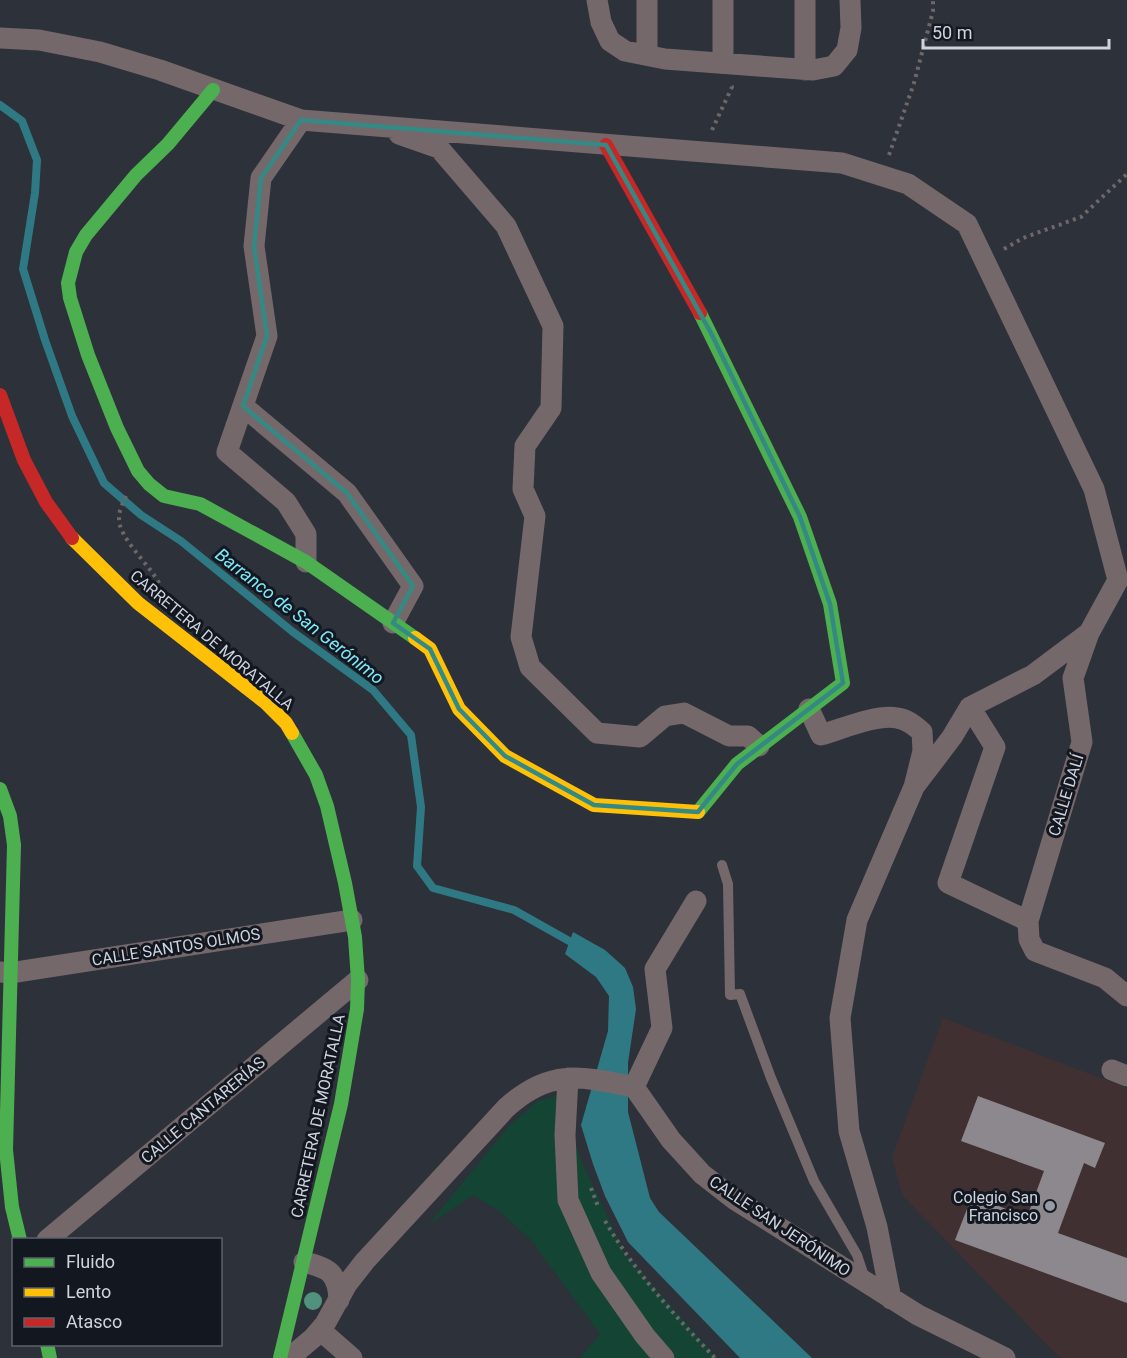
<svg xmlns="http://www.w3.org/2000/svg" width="1127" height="1358" font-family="Roboto,sans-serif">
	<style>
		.education { fill: #413031 }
		.green { fill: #134434 }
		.water { fill: #2f7984 }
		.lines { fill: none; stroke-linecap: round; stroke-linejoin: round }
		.stream { stroke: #2f7984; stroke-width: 8 }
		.building { fill: #8c888e }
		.path { stroke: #6e676a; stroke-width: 4; stroke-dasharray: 3 4.5; stroke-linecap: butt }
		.lane { stroke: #75686a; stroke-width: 10 }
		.street { stroke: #75686a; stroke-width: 21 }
		.fast { stroke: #4caf50; stroke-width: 14 }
		.slow { stroke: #ffc107; stroke-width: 14 }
		.jam { stroke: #c62828; stroke-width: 14 }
		.tree { fill: #50927c }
		.marked { fill: none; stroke: #358985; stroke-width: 4.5; stroke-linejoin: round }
		.poi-dot { fill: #969aa5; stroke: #13171f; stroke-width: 2 }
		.labels { text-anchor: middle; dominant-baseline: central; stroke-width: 6; stroke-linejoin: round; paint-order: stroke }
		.street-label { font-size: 16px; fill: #ced3df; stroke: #13171f }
		.poi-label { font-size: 16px; fill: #ced3df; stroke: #13171f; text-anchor: end }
		.water-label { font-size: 18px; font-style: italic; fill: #7deafa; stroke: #13171f }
	</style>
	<rect width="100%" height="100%" fill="#2d313a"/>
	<path class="education" d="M943 1018 1127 1088V1358H1063L1057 1355 902 1195 892 1157Z"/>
	<path class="green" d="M561 1094 581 1160 625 1254 717 1358H580L600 1334 530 1239 499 1211 473 1195 428 1225 508 1127 538 1101Z"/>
	<path class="water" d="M573 932 605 950 625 968 633 987 636 1009 628 1063V1112L650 1198 659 1212 812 1358H740L628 1242 605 1196 593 1164 581 1125 608 1031 609 996 596 977 565 954Z"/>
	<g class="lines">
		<path class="stream" d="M0 105 22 121 37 160 35 193 23 269 45 340 72 416 104 483 141 515 181 541 293 632 373 690 411 735 421 807 417 866 433 888 514 910 578 946"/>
	</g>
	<path class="building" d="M978 1096 1105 1143 1095 1168 1084 1163 1058 1233 1127 1258V1303L955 1240 972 1196 1027 1217 1044 1171 961 1141Z"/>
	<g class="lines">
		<path class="path" d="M712 130 732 87 730 86
			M889 155 914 83 933 11V0
			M1004 249 1023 238 1081 217 1127 174
			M126 496C123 503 119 510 119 518 118 538 152 567 160 585
			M591 1188 599 1209
			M605 1221C635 1272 674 1315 715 1358"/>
		<path class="lane" d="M722 865 728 884 730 995 740 994 771 1078 814 1181 857 1255 865 1279"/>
		<path class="street" d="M597 0 601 22 610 41 625 51 665 59 813 70 834 66 847 50 851 28 850 0
			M647 0V55
			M723 0V63
			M805 0V70
			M0 38 39 40 100 52 160 70 301 120 842 163 908 184 967 224 1094 489 1118 580 1089 633 1033 675 970 707 952 737 914 787
			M301 120 261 178 254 246 267 336 227 452 286 502 306 534V562
			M399 134 439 148 506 226 553 326 551 408 525 446 523 489 535 516 521 637 530 667 597 733 640 737 665 716 684 713 729 736H748L759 746
			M243 406 347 493 413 586 393 623
			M1089 633 1073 678 1082 742 1028 921 1029 939 1035 951 1105 978 1127 996
			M970 707 995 747 948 883 1028 921
			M809 709 821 735C842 729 876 714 897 718 907 719 915 726 922 732L923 751 914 787 857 920 840 1018 849 1131 877 1227 891 1299
			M0 972 10 973 352 920
			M1112 1070 1127 1076
			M568 1078 565 1135 568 1200 601 1273 645 1336 664 1358
			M634 1087 662 1028 655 969 696 901
			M47 1240 358 980
			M304 1262C328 1268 338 1272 339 1300
			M320 1330 352 1358
			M289 1358 313 1338 325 1324 347 1284 365 1261 506 1108C550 1068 580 1076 634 1087L671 1140 702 1174 734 1199 918 1315 1005 1358"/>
		<path class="fast" d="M213 90 168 144 136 175 86 235 76 252 68 283 70 298 88 355 117 428 138 471 149 484 164 496 200 504 306 562 415 638
			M0 789 10 816 14 845 6 1150 12 1207 20 1240
			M698 812 737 764 843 683 830 604 800 517 700 313
			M47 1344 50 1358
			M280 1358 341 1104 357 1009 358 980 355 937 345 883 327 806 316 775 292 733"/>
		<path class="slow" d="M72 538 138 603 266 703 286 723 292 733
			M415 638 430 649 459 709 505 756 594 805 698 812"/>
		<path class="jam" d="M606 145 700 313
			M0 395 24 460 46 502 72 538"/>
	</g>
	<circle class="tree" cx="313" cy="1301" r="9"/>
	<path class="marked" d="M301 120 606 145 711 333 800 517 830 604 843 683 737 764 698 812 594 805 505 756 459 709 430 649 393 623 413 586 347 493 243 406 267 336 254 246 261 178Z"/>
	<circle class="poi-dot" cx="1050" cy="1206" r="6"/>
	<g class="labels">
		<g class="street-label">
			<text transform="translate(212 640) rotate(40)">CARRETERA DE MORATALLA</text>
			<text transform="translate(1066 795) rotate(-73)">CALLE DALÍ</text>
			<text transform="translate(176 947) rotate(-9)">CALLE SANTOS OLMOS</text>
			<text transform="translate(203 1110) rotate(-40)">CALLE CANTARERÍAS</text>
			<text transform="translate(318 1116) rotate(-78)">CARRETERA DE MORATALLA</text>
			<text transform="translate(780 1226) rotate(34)">CALLE SAN JERÓNIMO</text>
		</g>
		<g class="poi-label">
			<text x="1038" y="1197">Colegio San<tspan x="1038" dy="18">Francisco</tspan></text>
		</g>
		<g class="water-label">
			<text transform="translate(300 616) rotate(38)">Barranco de San Gerónimo</text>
		</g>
	</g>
	<rect x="12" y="1238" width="210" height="108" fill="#13171f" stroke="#5e626c" stroke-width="1.5"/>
	<rect x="24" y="1258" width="30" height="9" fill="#4caf50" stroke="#5e626c" stroke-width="1.5"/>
	<text x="66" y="1268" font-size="18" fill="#ced3df">Fluido</text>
	<rect x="24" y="1288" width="30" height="9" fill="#ffc107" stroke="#5e626c" stroke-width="1.5"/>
	<text x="66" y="1298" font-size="18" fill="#ced3df">Lento</text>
	<rect x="24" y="1318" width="30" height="9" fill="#c62828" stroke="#5e626c" stroke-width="1.5"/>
	<text x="66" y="1328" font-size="18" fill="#ced3df">Atasco</text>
	<path d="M923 39v9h186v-9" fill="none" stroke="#ced3df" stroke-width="3"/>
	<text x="932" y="39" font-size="18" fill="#ced3df" stroke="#13171f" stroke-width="4.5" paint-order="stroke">50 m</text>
</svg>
